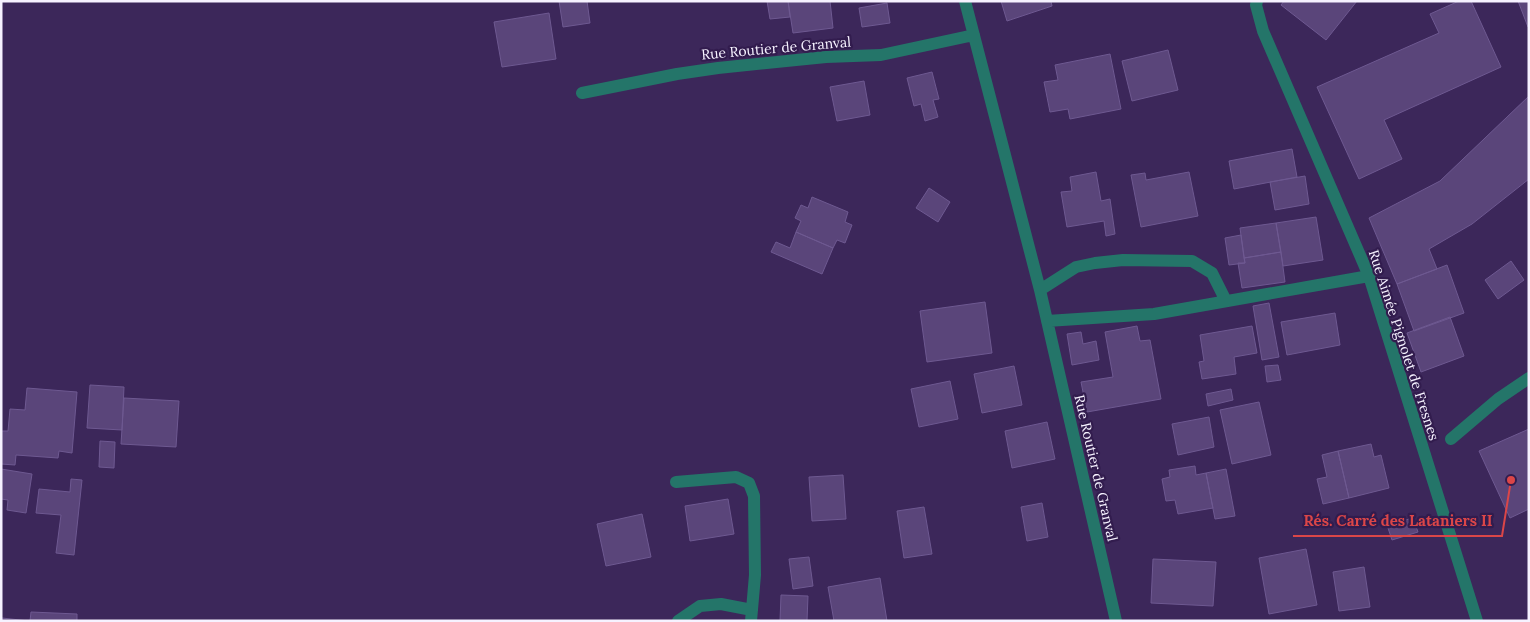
<svg xmlns="http://www.w3.org/2000/svg" width="1530" height="622" font-family="Lora,serif">
	<style>
		.building { fill: #5a457a; stroke: #6e5991 }
		.lines { fill: none; stroke-linecap: round; stroke-linejoin: round }
		.minor { stroke: #247569; stroke-width: 12 }
		.labels { text-anchor: middle; dominant-baseline: central; stroke-width: 4.5; stroke-linejoin: round; paint-order: stroke }
		.street-label { font-size: 14px; fill: #f6f2ff; stroke: #321c4e }
		.leader { fill: none; stroke: #db4648; stroke-width: 2 }
		.callout-dot { fill: #db4648; stroke: #321c4e; stroke-width: 2 }
		.callout-label { font-size: 15px; text-anchor: middle; font-weight: bold; fill: #db4648; stroke: #321c4e; stroke-width: 4.5; stroke-linejoin: round; paint-order: stroke }
	</style>
	<rect width="100%" height="100%" fill="#3c275a"/>
	<path class="building" d="M559 1H587L590 23 563 27Z
		M767 1H788L790 17 770 19Z
		M788 1H830L833 28 793 33Z
		M1001 1H1051L1052 6 1007 21Z
		M1284 1H1357L1326 40 1281 5Z
		M1459 1H1471L1501 67 1384 120 1402 159 1359 179 1317 87 1439 33 1430 14Z
		M1518 1H1529V27H1528Z
		M887 3 890 23 862 27 859 8Z
		M549 13 556 59 502 67 494 22Z
		M1168 50 1178 90 1132 101 1122 61Z
		M1110 54 1121 109 1070 119 1068 109 1050 112 1044 82 1058 80 1055 65Z
		M932 72 939 99 933 100 938 117 925 121 921 104 914 106 907 78Z
		M864 81 870 115 837 121 830 87Z
		M1529 96V179L1472 224 1429 249 1437 269 1397 284 1369 218 1440 181Z
		M1292 149 1297 177 1234 189 1229 161Z
		M1096 172 1101 201 1110 199 1115 234 1106 236 1104 221 1067 227 1061 192 1072 191 1070 177Z
		M1189 172 1198 216 1141 227 1131 175 1145 173 1146 180Z
		M1305 176 1309 204 1275 210 1270 182Z
		M929 188 950 202 938 222 916 208Z
		M812 197 848 212 845 222 852 225 845 243 837 240 833 248 796 232 801 221 795 218 801 205 808 208Z
		M1316 217 1323 260 1283 266 1276 223Z
		M1276 223 1281 252 1244 258 1240 228Z
		M796 232 833 248 822 274 771 252 776 242 790 248Z
		M1241 235 1245 263 1229 265 1225 238Z
		M1281 252 1285 282 1242 288 1238 263H1245L1244 258Z
		M1511 261 1524 280 1498 299 1485 280Z
		M1447 265 1464 313 1414 331 1397 284Z
		M985 302 992 353 927 362 920 311Z
		M1269 303 1279 357 1262 360 1253 306Z
		M1335 313 1340 345 1287 355 1281 322Z
		M1450 317 1464 356 1421 372 1407 333Z
		M1137 326 1140 341 1150 340 1161 399 1087 412 1081 382 1113 377 1105 332Z
		M1252 326 1257 353 1234 357 1236 374 1202 379 1199 362 1204 361 1200 335Z
		M1081 332 1083 344 1096 341 1099 360 1072 365 1067 334Z
		M1278 365 1281 380 1267 382 1265 366Z
		M1014 366 1022 405 982 413 974 374Z
		M950 381 958 419 919 427 911 389Z
		M90 385 124 387 122 430 87 428Z
		M27 388 77 392 72 453 59 451 58 458 16 455 15 465 1 464V431H8L10 409 25 410Z
		M1231 389 1233 400 1208 406 1206 394Z
		M124 398 179 401 176 447 121 444Z
		M1259 402 1271 455 1232 464 1220 410Z
		M1209 417 1214 447 1178 455 1172 424Z
		M1047 422 1055 459 1012 468 1005 431Z
		M1529 429V509L1510 518 1479 451Z
		M100 441 115 442 114 468 99 467Z
		M1371 444 1374 457 1381 455 1389 488 1349 498 1338 451Z
		M1338 451 1349 498 1323 504 1317 479 1327 477 1322 455Z
		M1195 466 1196 475 1206 473 1213 508 1178 514 1175 500 1166 501 1162 479 1170 477 1169 470Z
		M1 469 32 474 26 513 7 510 8 500 1 499Z
		M1226 469 1235 516 1215 519 1206 473Z
		M843 475 846 519 812 521 809 477Z
		M71 479 82 480 74 555 56 553 61 515 36 513 39 489 70 492Z
		M728 499 734 534 690 541 685 506Z
		M1042 503 1048 537 1027 541 1021 507Z
		M924 507 932 554 904 558 897 511Z
		M642 514 651 557 606 566 597 524Z
		M1413 518 1418 532 1392 540 1387 525Z
		M1306 549 1317 605 1269 614 1259 558Z
		M809 557 813 586 793 589 789 559Z
		M1153 559 1216 562 1213 606 1151 603Z
		M1364 567 1370 607 1339 611 1333 572Z
		M880 578 887 621H834L828 587Z
		M781 595 808 596 807 621H780Z
		M31 612 77 614V621H30Z
		M2 618 29 621H2Z"/>
	<g class="lines">
		<path class="minor" d="M965 1 1040 290 1116 621
			M1257 1 1256 5 1263 31 1369 276 1477 621
			M582 93 677 74 718 68 826 57 881 55 974 35
			M1040 290 1076 267 1095 263 1123 260 1192 261 1212 273 1226 301
			M1047 321 1154 314 1369 276
			M1451 439 1498 399 1529 378
			M676 482 736 477 749 483 754 496 755 575 751 621
			M678 621 700 606 721 604 752 610"/>
	</g>
	<g class="labels">
		<g class="street-label">
			<text transform="translate(776 48) rotate(-5)">Rue Routier de Granval</text>
			<text transform="translate(1404 345) rotate(72)">Rue Aimée Pignolet de Fresnes</text>
			<text transform="translate(1096 468) rotate(77)">Rue Routier de Granval</text>
		</g>
	</g>
	<path class="leader" d="M1511 480L1502 536H1293"/>
	<circle class="callout-dot" cx="1511" cy="480" r="5"/>
	<g class="callout-label">
		<text x="1398" y="526">Rés. Carré des Lataniers II</text>
	</g>
	<rect width="1530" height="622" fill="none" stroke="#f6f2ff" stroke-width="5"/>
</svg>
